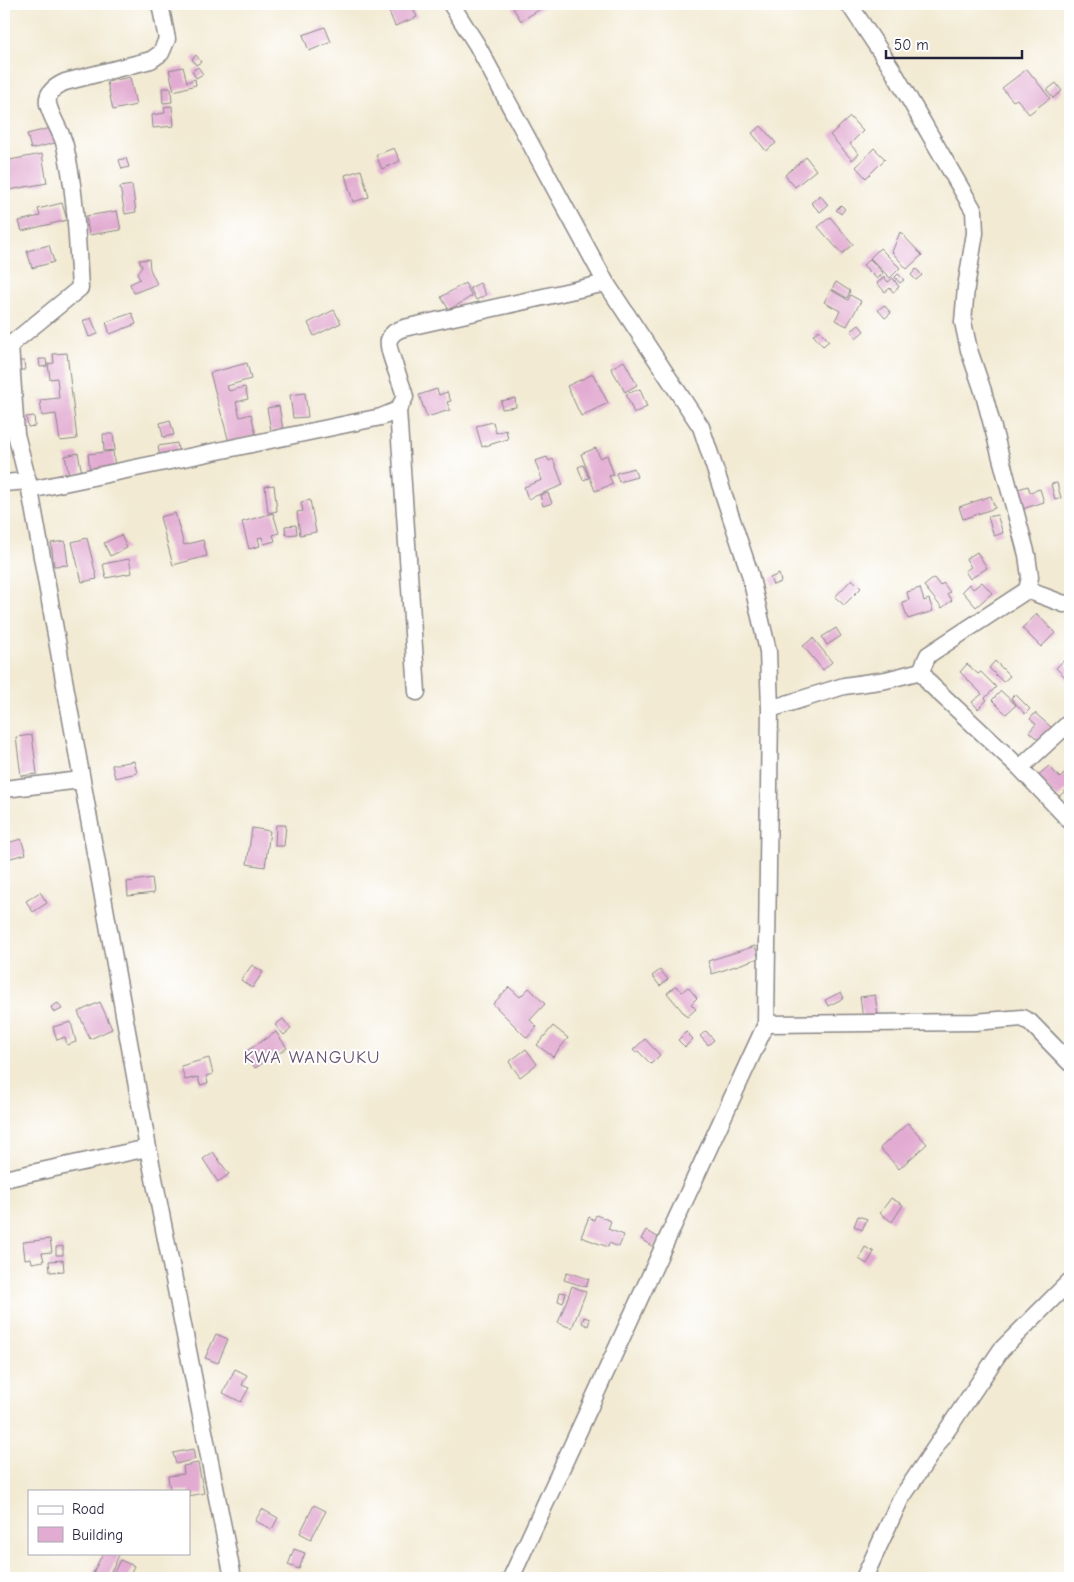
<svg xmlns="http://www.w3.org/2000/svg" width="1074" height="1582" font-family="'Comic Neue',sans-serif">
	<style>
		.building { fill: #e2abd1 }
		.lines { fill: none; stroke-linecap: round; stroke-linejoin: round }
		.minor-casing { stroke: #8a8687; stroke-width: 19 }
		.minor { stroke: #fff; stroke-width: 16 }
		.labels { text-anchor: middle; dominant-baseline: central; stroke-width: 4; stroke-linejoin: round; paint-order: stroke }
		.quarter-label { font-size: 18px; letter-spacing: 1px; fill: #655270; stroke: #fff }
	</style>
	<rect width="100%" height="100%" fill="#fff"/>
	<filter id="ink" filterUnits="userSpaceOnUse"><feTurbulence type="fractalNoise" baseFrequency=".02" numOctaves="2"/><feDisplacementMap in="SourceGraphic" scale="10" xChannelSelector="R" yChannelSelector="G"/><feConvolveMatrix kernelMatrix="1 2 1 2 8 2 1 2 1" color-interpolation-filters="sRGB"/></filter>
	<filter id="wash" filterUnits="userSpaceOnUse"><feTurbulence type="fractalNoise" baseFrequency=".0096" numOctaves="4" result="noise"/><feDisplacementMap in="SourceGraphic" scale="20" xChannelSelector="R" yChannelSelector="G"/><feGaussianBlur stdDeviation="1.12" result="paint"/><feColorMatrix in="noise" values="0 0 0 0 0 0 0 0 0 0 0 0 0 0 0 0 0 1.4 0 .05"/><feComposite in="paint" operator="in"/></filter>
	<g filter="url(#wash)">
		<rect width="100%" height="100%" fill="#f2ead3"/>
		<g id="blocks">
			<path class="building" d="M394 4H411L417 17 395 26 387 7Z
				M520 4H544L545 6 521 21 513 8Z
				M565 4H575V5L568 9Z
				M325 27 331 42 309 51 303 35Z
				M196 55 201 62 196 65 192 59Z
				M183 67 187 82 195 79 196 85 174 91 169 70Z
				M198 67 203 74 196 78 192 71Z
				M1027 69 1050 98 1029 114 1017 99 1013 101 1002 88Z
				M130 77 136 105 113 110 107 82Z
				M1056 83 1062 91 1053 98 1047 90Z
				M162 88H171L172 102 163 103Z
				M172 106 174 126 153 128 152 115 165 113 164 107Z
				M850 117 863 131 850 144 859 154 852 160 830 135Z
				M761 126 776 143 766 151 752 133Z
				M51 128 55 143 31 149 27 134Z
				M394 148 400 161 382 169 376 155Z
				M874 148 885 159 866 178 856 167Z
				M42 154 47 183 9 190 4 161Z
				M806 157 816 170 795 187 785 175Z
				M126 158 129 167 122 169 119 160Z
				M361 170 369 197 353 202 345 175Z
				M132 185 136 212 125 214 120 187Z
				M820 195 828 205 820 212 811 203Z
				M62 203 67 220 22 231 19 221 40 216 38 209Z
				M841 205 845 209 841 214 836 210Z
				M117 211 121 230 89 235 86 216Z
				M830 217 853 244 842 254 818 227Z
				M900 232 922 255 907 269 892 252Z
				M49 245 54 262 32 268 27 251Z
				M880 248 900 268 890 278 870 258Z
				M149 259 150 269 157 284 134 293 130 284 140 279 137 274 142 267 139 260Z
				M870 259 883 273 877 279 863 265Z
				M916 269 922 275 916 280 911 275Z
				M898 274 904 280 900 283 895 277Z
				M884 277 888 282 893 278 899 287 893 292 890 288 885 292 877 283Z
				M836 282 850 291 847 298 832 289Z
				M465 283 472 296 449 310 441 297Z
				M480 283 486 295 476 300 470 288Z
				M831 290 848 300 850 295 861 301 847 326 835 320 840 311 824 302Z
				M884 305 891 313 885 318 878 310Z
				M334 310 341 323 314 336 308 323Z
				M132 313 136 324 110 334 106 322Z
				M91 318 98 334 89 337 83 321Z
				M859 325 864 331 856 338 851 331Z
				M819 330 829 341 823 346 813 335Z
				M67 353 77 439 60 441 56 414 42 416 40 400 59 398 57 378 50 379 48 364 54 363 53 354Z
				M39 359H46L47 366 40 367Z
				M19 361H24L25 370H19Z
				M624 361 637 385 625 392 611 368Z
				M247 363 251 379 227 386 229 391 245 387 248 399 236 402 240 417 251 414 256 435 229 442 210 373Z
				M593 374 608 403 581 416 567 386Z
				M437 389 439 395 447 392 451 401 447 402 450 410 427 417 419 395Z
				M640 389 647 407 634 413 626 394Z
				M305 393 308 417 293 418 290 395Z
				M515 398 516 407 502 409 501 401Z
				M279 406 283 429 271 431 267 408Z
				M34 416 35 426 28 427 26 417Z
				M170 420 174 435 163 437 160 423Z
				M493 422 496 433 506 430 508 439 482 447 476 426Z
				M103 434H113L115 450 104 451Z
				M177 443 179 455 160 458 158 446Z
				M596 448 600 458 607 455 614 475 609 476 613 484 595 491 581 454Z
				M113 451 115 469 90 471 88 454Z
				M78 453 82 473 69 476 65 456Z
				M547 457 549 461 553 459 563 485 528 499 524 487 542 480 535 461Z
				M583 465 589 478 583 480 578 467Z
				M634 468 637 477 619 482 616 473Z
				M1057 483 1061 498 1055 500 1051 484Z
				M274 485 277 511 268 513 265 486Z
				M1028 486 1030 492 1040 489 1044 502 1019 510 1012 491Z
				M548 493 552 503 543 506 540 495Z
				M991 496 995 508 963 519 959 507Z
				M310 500 316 532 300 535 297 512 303 511 301 502Z
				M175 513 184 545 203 540 207 556 173 565 160 517Z
				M273 513 279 533 273 535 275 541 264 544 262 537 258 538 260 546 249 549 242 522Z
				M997 515 1003 533 994 536 988 517Z
				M296 525 297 534 286 535 285 526Z
				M121 535 127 548 110 556 104 543Z
				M87 538 97 579 82 582 72 542Z
				M65 541 68 565 54 566 51 543Z
				M977 552 987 568 970 579 965 571 971 567 966 559Z
				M129 559 132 573 106 578 103 564Z
				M779 574 781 582 773 585 770 578Z
				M934 578 940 586 943 583 950 592 947 594 952 600 942 608 924 586Z
				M852 579 861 588 844 605 835 597Z
				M982 582 992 593 976 607 962 591 969 584 973 589Z
				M920 588 924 601 929 599 933 611 908 619 902 602 909 600 907 592Z
				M1037 614 1055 633 1041 647 1022 628Z
				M836 628 841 636 827 645 822 637Z
				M813 638 832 662 823 670 803 646Z
				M995 661 1010 676 1003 682 989 668Z
				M1063 661 1070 668V682L1056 668Z
				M967 664 978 674 981 672 996 687 985 698 987 700 978 709 972 702 982 694 960 672Z
				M1001 691 1016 705 1006 714 992 700Z
				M1015 694 1030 709 1025 714 1011 698Z
				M1035 713 1051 727 1040 741 1029 732 1036 724 1030 719Z
				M32 735 37 774 21 776 16 737Z
				M134 761 137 773 115 778 112 765Z
				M1049 766 1060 778 1069 769 1070 770V787L1057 798 1037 776Z
				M276 825H286L284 846H275Z
				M252 828 270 831 265 867 247 864Z
				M21 839 26 854 7 859 4 844Z
				M152 878 154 893 128 896 127 882Z
				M40 892 47 903 33 912 26 901Z
				M755 946 759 958 712 974 708 961Z
				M252 965 263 972 252 988 241 980Z
				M660 970 668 979 660 986 652 976Z
				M676 986 682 992 688 987 697 998 691 1004 696 1009 687 1017 667 993Z
				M509 987 520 997 529 988 545 1004 530 1020 537 1027 527 1038 493 1004Z
				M841 992 844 998 828 1006 825 1000Z
				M875 995 878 1016 863 1019 860 997Z
				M100 1002 112 1029 90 1039 78 1012Z
				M58 1003 62 1009 54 1013 51 1007Z
				M283 1019 291 1029 284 1035 275 1025Z
				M71 1022 76 1042 67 1045 65 1037 57 1040 53 1027Z
				M553 1026 568 1038 553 1057 537 1045Z
				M706 1031 714 1040 708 1045 700 1036Z
				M276 1032 287 1048 255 1068 245 1052Z
				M686 1032 693 1039 685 1047 678 1040Z
				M645 1039 660 1055 651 1064 638 1051 636 1053 633 1050Z
				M526 1049 537 1064 520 1077 509 1062Z
				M209 1058 213 1074 206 1076 208 1083 200 1085 198 1077 185 1080 181 1066Z
				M908 1123 927 1144 899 1169 880 1148Z
				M213 1152 229 1174 218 1182 203 1159Z
				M891 1198 903 1205 892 1222 880 1213Z
				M596 1215 611 1221 608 1229 624 1235 619 1247 609 1243 608 1247 581 1237 589 1217 594 1220Z
				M858 1216 867 1219 862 1230 854 1226Z
				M646 1230 659 1238 653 1247 641 1239Z
				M50 1239 52 1252 42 1253 44 1261 32 1263 31 1258 25 1259 23 1242Z
				M63 1246V1255H56V1247Z
				M865 1247 874 1252 867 1264 859 1259Z
				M63 1260 64 1271 50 1272 49 1261Z
				M567 1272 589 1279 586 1287 564 1280Z
				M572 1286 586 1292 572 1328 558 1323Z
				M560 1292 566 1293 563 1303 558 1301Z
				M584 1317 590 1319 588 1326 582 1323Z
				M216 1334 228 1339 218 1363 205 1358Z
				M235 1369 247 1375 242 1385 249 1388 241 1402 223 1393Z
				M193 1449 195 1459 176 1464 173 1453Z
				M198 1463 204 1493 189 1496V1491H170L168 1476 184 1474 183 1466Z
				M314 1505 326 1511 311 1539 300 1533Z
				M262 1509 278 1518 272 1529 255 1521Z
				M294 1549 305 1553 299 1569 288 1565Z
				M103 1553H120L108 1578 93 1573Z
				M120 1560 134 1566 128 1578H111Z"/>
		</g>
	</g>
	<g filter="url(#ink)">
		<use href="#blocks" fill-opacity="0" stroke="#8a8687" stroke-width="1"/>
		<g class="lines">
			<defs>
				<path id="minor" d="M160 4 167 39 161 53 151 60 65 82C56 86 46 92 48 104 51 118 62 132 65 146 76 193 77 240 80 288L10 345 16 434 30 490 148 1148 233 1578
					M451 4 477 45 606 283 701 427 750 574 768 651 770 709 766 1024 511 1578
					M849 4 892 69 974 211 975 233 966 287 963 322 969 350 983 391 1027 555 1030 577 1027 590 928 655 921 671 930 684 1020 768 1070 821
					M398 410 417 692
					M4 483 28 481
					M30 490 381 417 398 410 405 397C403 385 386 349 389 340 392 332 398 330 404 328L606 283
					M1027 590 1064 604 1070 603
					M770 709 844 686 886 680 921 671
					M1020 768 1070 722
					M4 789 81 780
					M766 1024 975 1022 1022 1018 1030 1022 1070 1063
					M4 1179 148 1148
					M864 1578 900 1500 1001 1350 1070 1281"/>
			</defs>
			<use href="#minor" class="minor-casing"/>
			<use href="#minor" class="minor"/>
		</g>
	</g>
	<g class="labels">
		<g class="quarter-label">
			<text x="312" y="1057">KWA WANGUKU</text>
		</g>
	</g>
	<rect width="1074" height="1582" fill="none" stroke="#fff" stroke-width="20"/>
	<rect x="28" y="1490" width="162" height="65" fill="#ffffff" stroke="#a7a7b1"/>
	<rect x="38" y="1506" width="25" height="8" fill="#ffffff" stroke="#a7a7b1"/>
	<text x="72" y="1514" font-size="15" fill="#22223b">Road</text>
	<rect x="38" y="1527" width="25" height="15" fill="#e2abd1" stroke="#a7a7b1"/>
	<text x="72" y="1540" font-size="15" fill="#22223b">Building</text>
	<path d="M886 50v8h136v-8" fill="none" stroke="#22223b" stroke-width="2.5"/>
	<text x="894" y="50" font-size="15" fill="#22223b" stroke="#ffffff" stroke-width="4" paint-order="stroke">50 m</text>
</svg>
